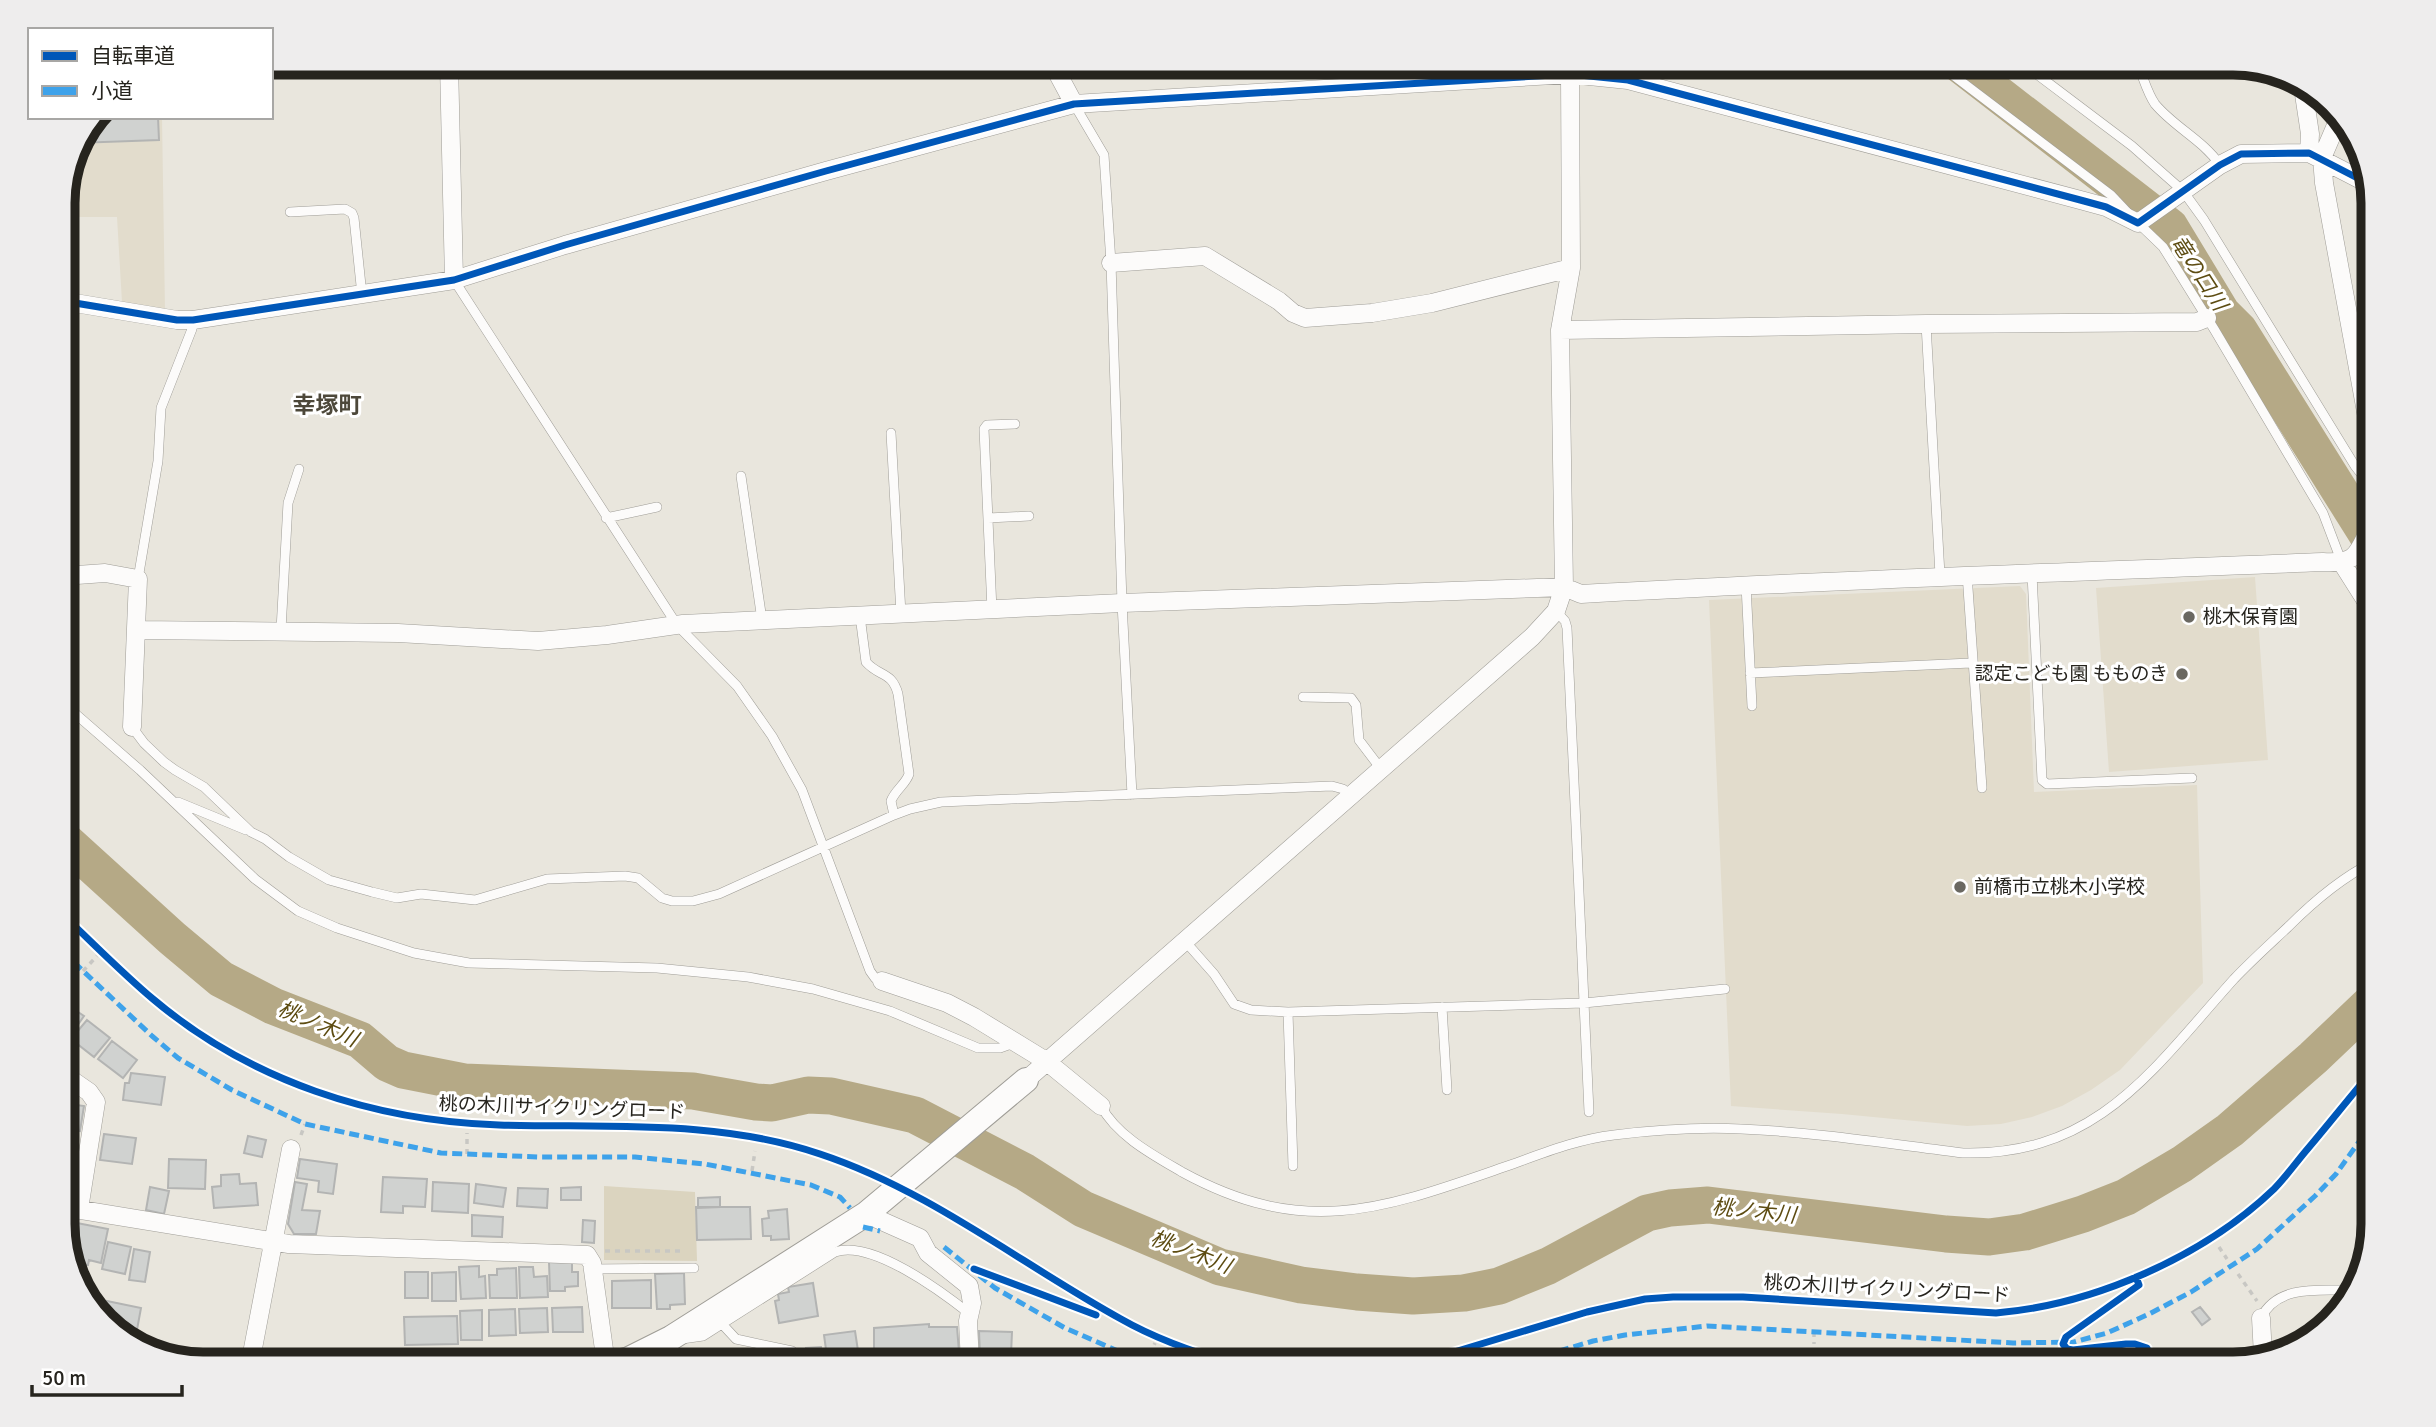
<svg xmlns="http://www.w3.org/2000/svg" width="2436" height="1427" font-family="Signika,'Noto Sans JP',sans-serif">
	<style>
		.built { fill: #e2dccc }
		.green { fill: #dbd4bf }
		.lines { fill: none; stroke-linecap: round; stroke-linejoin: round }
		.river { stroke: #b5a986; stroke-width: 37 }
		.building { fill: #d0d2d0; stroke: #b3b4b3; stroke-width: 2 }
		.lane-casing { stroke: #9f9d97; stroke-width: 10 }
		.street-casing { stroke: #9f9d97; stroke-width: 19 }
		.secondary-casing { stroke: #9f9d97; stroke-width: 26 }
		.path { stroke: #c8c7c3; stroke-width: 3.5; stroke-dasharray: 5 5; stroke-linecap: butt }
		.lane { stroke: #fcfbfa; stroke-width: 9 }
		.street { stroke: #fcfbfa; stroke-width: 18 }
		.secondary { stroke: #fcfbfa; stroke-width: 24 }
		.quiet { stroke: #3ea2ea; stroke-width: 5; stroke-dasharray: 10 5; stroke-linecap: butt }
		.cycleway-casing { stroke: #fff; stroke-width: 11 }
		.cycleway { stroke: #0057b8; stroke-width: 7 }
		.poi-dot { fill: #6a6861; stroke: #fff; stroke-width: 2.5 }
		.labels { text-anchor: middle; dominant-baseline: central; stroke-width: 6; stroke-linejoin: round; paint-order: stroke }
		.poi-label { font-size: 19px; fill: #26241e; stroke: #fff; text-anchor: start }
		.street-label { font-size: 19px; fill: #26241e; stroke: #fff }
		.water-label { font-size: 21px; font-style: italic; fill: #5d4c12; stroke: #fff }
		.quarter-label { font-size: 23px; font-weight: bold; fill: #4d483a; stroke: #fff }
		.rim { fill: none; stroke: #26241e; stroke-width: 9 }
	</style>
	<rect width="100%" height="100%" fill="#e9e6dd"/>
	<path class="built" d="M95 117H162L165 311 122 302 117 217H63V194L77 141Z
		M2255 577 2268 760 2109 772 2096 588Z
		M2020 586 2026 594 2034 792 2197 785 2203 983 2120 1070 2091 1090 2062 1106 2032 1117 2001 1124 1967 1126 1842 1114 1731 1106 1709 600Z"/>
	<path class="green" d="M604 1186 695 1192 697 1261 604 1260Z"/>
	<g class="lines">
		<path class="river" d="M1958 63 2170 227 2222 313 2239 330 2373 544
			M63 839 172 938 221 979 273 1006 360 1040 387 1063 403 1070 464 1082 693 1091 756 1102 772 1103 808 1095 831 1096 915 1115 1025 1172 1083 1209 1220 1267 1301 1285 1357 1292 1413 1296 1464 1293 1499 1286 1548 1266 1647 1213 1670 1208 1708 1205 1946 1234 1989 1237 2025 1232 2083 1214 2126 1197 2182 1164 2230 1130 2313 1058 2373 1001"/>
	</g>
	<path class="building" d="M95 117H158L159 140 77 143Z
		M63 1002 84 1016 70 1036 63 1031Z
		M87 1020 110 1038 94 1057 71 1039Z
		M112 1041 137 1060 123 1078 98 1059Z
		M131 1073 165 1077 161 1105 123 1100 125 1083H129Z
		M63 1103 84 1106 80 1131 63 1128Z
		M104 1134 136 1138 132 1164 100 1160Z
		M248 1136 266 1140 262 1157 244 1153Z
		M63 1154 76 1156 72 1186 63 1184Z
		M169 1159 206 1160 205 1189 168 1188Z
		M300 1159 337 1164 333 1194 318 1192 319 1181 297 1178Z
		M239 1174 240 1184 256 1183 258 1205 214 1208 212 1187 221 1186V1175Z
		M383 1177 427 1179 425 1207 403 1206V1213L381 1212Z
		M295 1182 307 1184 302 1210 320 1211 316 1234H294L288 1224Z
		M433 1182 469 1184 468 1213 432 1211Z
		M476 1184 506 1188 503 1207 474 1203Z
		M150 1187 169 1191 164 1214 146 1210Z
		M581 1187V1200H561V1188Z
		M518 1188 548 1189 547 1208 517 1206Z
		M720 1197V1207L698 1208V1198Z
		M696 1207H750L751 1239 697 1240Z
		M787 1209 789 1239 771 1240V1236H763L762 1219 769 1218 768 1211Z
		M472 1215 503 1217 502 1237 472 1236Z
		M583 1220 595 1221 594 1243 582 1242Z
		M77 1223 108 1229 101 1263 89 1260 88 1265 73 1262 71 1256Z
		M108 1242 131 1247 125 1274 102 1269Z
		M134 1249 150 1252 145 1282 129 1280Z
		M572 1261V1272H578V1286L565 1287V1291H550L549 1262Z
		M479 1266V1277L485 1276 486 1298 461 1299 459 1267Z
		M519 1267H533L534 1277 547 1276 548 1297 520 1298Z
		M516 1268 517 1298H490L489 1275H497V1269Z
		M405 1272H428V1298H405Z
		M456 1272V1301H432V1273Z
		M684 1273 685 1304 670 1305V1309H657L655 1274Z
		M651 1280V1308H612V1281Z
		M813 1283 818 1316 779 1323 775 1301 779 1300 778 1294 789 1292 788 1287Z
		M107 1301 141 1308 134 1346 104 1318Z
		M582 1307 583 1332H553L552 1308Z
		M2200 1307 2210 1319 2202 1325 2192 1312Z
		M547 1308 548 1332 520 1333 519 1309Z
		M515 1309 516 1335 489 1336V1310Z
		M482 1310V1340H461L460 1311Z
		M457 1316 458 1344 405 1345 404 1317Z
		M929 1324V1327H957L959 1352H931L930 1356 917 1354 916 1357 882 1360V1364H866L865 1354H874V1328Z
		M855 1331 860 1364H828L824 1335Z
		M979 1331 1012 1332 1011 1355 980 1356Z
		M821 1347 823 1364H793V1358L807 1356 806 1348Z
		M736 1351 738 1364H710L709 1354Z
		M770 1353 772 1364H742L741 1357Z"/>
	<g class="lines">
		<defs>
			<path id="lane" d="M1937 63 2111 195 2128 213
				M2022 63 2132 146 2183 191 2204 220 2355 466 2373 489
				M2137 63C2143 76 2147 93 2155 104 2174 127 2203 140 2220 165
				M1074 104 1104 155 1111 263 1122 603 1132 795
				M290 212 345 209 352 213 354 218 362 295
				M2138 223 2163 247 2214 329 2323 513 2342 563
				M454 280 677 625 737 686 772 736 802 790 870 971 875 978 882 981
				M1926 324 1940 575
				M891 433 901 614
				M741 476 762 620
				M606 518 657 507
				M988 518 1029 516
				M1967 574 1982 788
				M2032 574 2042 780 2047 784 2192 778
				M138 579 158 461 161 408 192 329 193 320
				M1746 585 1752 706
				M992 610 984 429 987 425 1015 424
				M1556 611 1565 621 1567 628 1589 1112
				M860 616 866 662C879 677 892 671 898 694L909 774C906 784 895 790 891 801L894 815
				M281 630 288 503 299 469
				M1750 673 1971 663
				M1303 697 1351 698 1356 705 1359 740 1381 769
				M63 703 140 770 255 879 298 911 337 928 414 953 469 963 657 968 748 977 813 989 890 1011 978 1048H1000L1014 1043
				M132 727 144 743 164 762 175 770 204 787 251 832 265 839 289 857 329 880 372 892 397 898 421 894 475 900 547 879 625 876 638 878 662 898 672 901H693L719 894 894 815 910 809 941 802 1332 786 1343 789 1351 796
				M178 802 246 830
				M1184 940 1214 974 1234 1004 1251 1010 1288 1012 1584 1003 1725 989
				M1442 1007 1447 1090
				M1288 1012 1293 1166
				M1101 1106C1117 1136 1153 1155 1182 1172 1308 1241 1388 1207 1513 1164 1546 1152 1579 1139 1614 1135 1655 1130 1700 1127 1741 1129 1815 1132 1890 1144 1963 1153 2098 1156 2153 1069 2234 979 2251 961 2270 944 2288 927 2313 902 2341 878 2373 862
				M592 1269 694 1268
				M2261 1318C2278 1283 2323 1291 2356 1290
				M723 1325 736 1339 792 1351
				M682 1339 703 1336 835 1252C871 1239 942 1292 970 1314"/>
			<path id="street" d="M449 63 454 280
				M1052 63 1074 104
				M2302 81 2310 134 2309 153
				M2340 116 2322 158 2324 183 2373 450
				M1111 263 1205 256 1279 301 1293 313 1305 318 1372 313 1432 303 1571 268
				M63 301 177 320H193L454 280 565 245 826 171 1074 104 1570 74 1628 80 2084 201 2106 207 2138 223 2220 165 2241 154 2309 153 2369 184
				M1560 330 1926 324 2197 322 2207 318
				M2342 563 2373 612
				M63 576 105 573 138 579 132 727
				M137 630 398 633 538 641 607 635 683 624 1122 603 1564 587 1581 594C1828 580 2075 572 2323 562 2360 564 2356 553 2373 523
				M882 981 947 1003 974 1017 1046 1061 1101 1106
				M63 1074 89 1092 96 1102 79 1209
				M1026 1080 1532 637 1556 611 1564 587 1560 330 1571 268 1570 74 1577 64
				M63 1207 289 1244 587 1255 592 1263 606 1364
				M866 1214 920 1238 928 1253 969 1286 972 1303 968 1321 970 1364
				M2261 1318 2263 1356
				M2152 1360V1364
				M1815 1362V1364
				M250 1364 291 1149"/>
			<path id="secondary" d="M610 1364 629 1359 671 1338 866 1214 1026 1080"/>
		</defs>
		<use href="#lane" class="lane-casing"/>
		<use href="#street" class="street-casing"/>
		<use href="#secondary" class="secondary-casing"/>
		<path class="path" d="M83 971 97 956
			M301 1135 305 1124
			M467 1154V1133
			M752 1171 755 1151
			M2219 1247 2227 1259
			M605 1251H680
			M2238 1274 2257 1301
			M1814 1332V1344
			M1481 1355 1483 1364
			M1146 1363 1155 1343"/>
		<use href="#lane" class="lane"/>
		<use href="#street" class="street"/>
		<use href="#secondary" class="secondary"/>
		<path class="quiet" d="M63 952 152 1036 178 1058 232 1090 305 1124 441 1153 538 1157H635L705 1164 811 1185 840 1197 850 1208
			M863 1227 880 1231
			M944 1247 995 1288 1065 1328 1148 1364
			M1516 1364 1593 1341 1625 1335 1707 1326 2013 1343 2074 1342 2107 1333 2149 1314 2191 1292 2257 1249 2315 1196 2336 1174 2373 1122"/>
		<defs>
			<path id="cycleway" d="M63 301 177 320H193L454 280 565 245 826 171 1074 104 1570 74 1628 80 2084 201 2106 207 2138 223 2220 165 2241 154 2309 153 2369 184
				M63 915C93 943 122 973 153 999 250 1081 374 1121 499 1125 607 1128 717 1119 820 1154 929 1190 1021 1264 1121 1319 1156 1339 1196 1353 1235 1364
				M974 1269 1096 1315
				M2136 1277 2139 1285 2066 1337 2063 1344 2067 1349 2073 1350 2126 1344H2135L2147 1348 2152 1360
				M1406 1364 1431 1359 1587 1312 1645 1299 1673 1297H1743L1996 1313C2093 1305 2203 1257 2274 1189 2285 1178 2295 1164 2305 1152 2328 1125 2350 1097 2373 1070"/>
		</defs>
		<use href="#cycleway" class="cycleway-casing"/>
		<use href="#cycleway" class="cycleway"/>
	</g>
	<g class="poi-dot">
		<circle cx="2189" cy="617" r="7"/>
		<circle cx="2182" cy="674" r="7"/>
		<circle cx="1960" cy="887" r="7"/>
	</g>
	<g class="labels">
		<g class="poi-label">
			<text x="2203" y="617">桃木保育園</text>
			<text x="2168" y="674" text-anchor="end">認定こども園 もものき</text>
			<text x="1974" y="887">前橋市立桃木小学校</text>
		</g>
		<g class="street-label">
			<text transform="translate(562 1108) rotate(2)">桃の木川サイクリングロード</text>
			<text transform="translate(1887 1289) rotate(3)">桃の木川サイクリングロード</text>
		</g>
		<g class="water-label">
			<text transform="translate(2199 273) rotate(57)">竜の口川</text>
			<text transform="translate(318 1024) rotate(23)">桃ノ木川</text>
			<text transform="translate(1754 1211) rotate(6)">桃ノ木川</text>
			<text transform="translate(1191 1252) rotate(21)">桃ノ木川</text>
		</g>
		<g class="quarter-label">
			<text x="327" y="405">幸塚町</text>
		</g>
	</g>
	<path d="M0 0H2436V1427H0ZM203 75H2233A128 128 0 0 1 2361 203V1224A128 128 0 0 1 2233 1352H203A128 128 0 0 1 75 1224V203A128 128 0 0 1 203 75Z" fill="#eeeded" fill-rule="evenodd"/>
	<path class="rim" d="M203 75H2233A128 128 0 0 1 2361 203V1224A128 128 0 0 1 2233 1352H203A128 128 0 0 1 75 1224V203A128 128 0 0 1 203 75Z"/>
	<rect x="28" y="28" width="245" height="91" fill="#ffffff" stroke="#a8a7a5" stroke-width="2"/>
	<rect x="42" y="51" width="35" height="10" fill="#0057b8" stroke="#a8a7a5" stroke-width="2"/>
	<text x="91" y="63" font-size="21" fill="#26241e">自転車道</text>
	<rect x="42" y="86" width="35" height="10" fill="#3ea2ea" stroke="#a8a7a5" stroke-width="2"/>
	<text x="91" y="98" font-size="21" fill="#26241e">小道</text>
	<path d="M32 1385v10h150v-10" fill="none" stroke="#26241e" stroke-width="3.5"/>
	<text x="42" y="1385" font-size="21" fill="#26241e" stroke="#ffffff" stroke-width="5" paint-order="stroke">50 m</text>
</svg>
